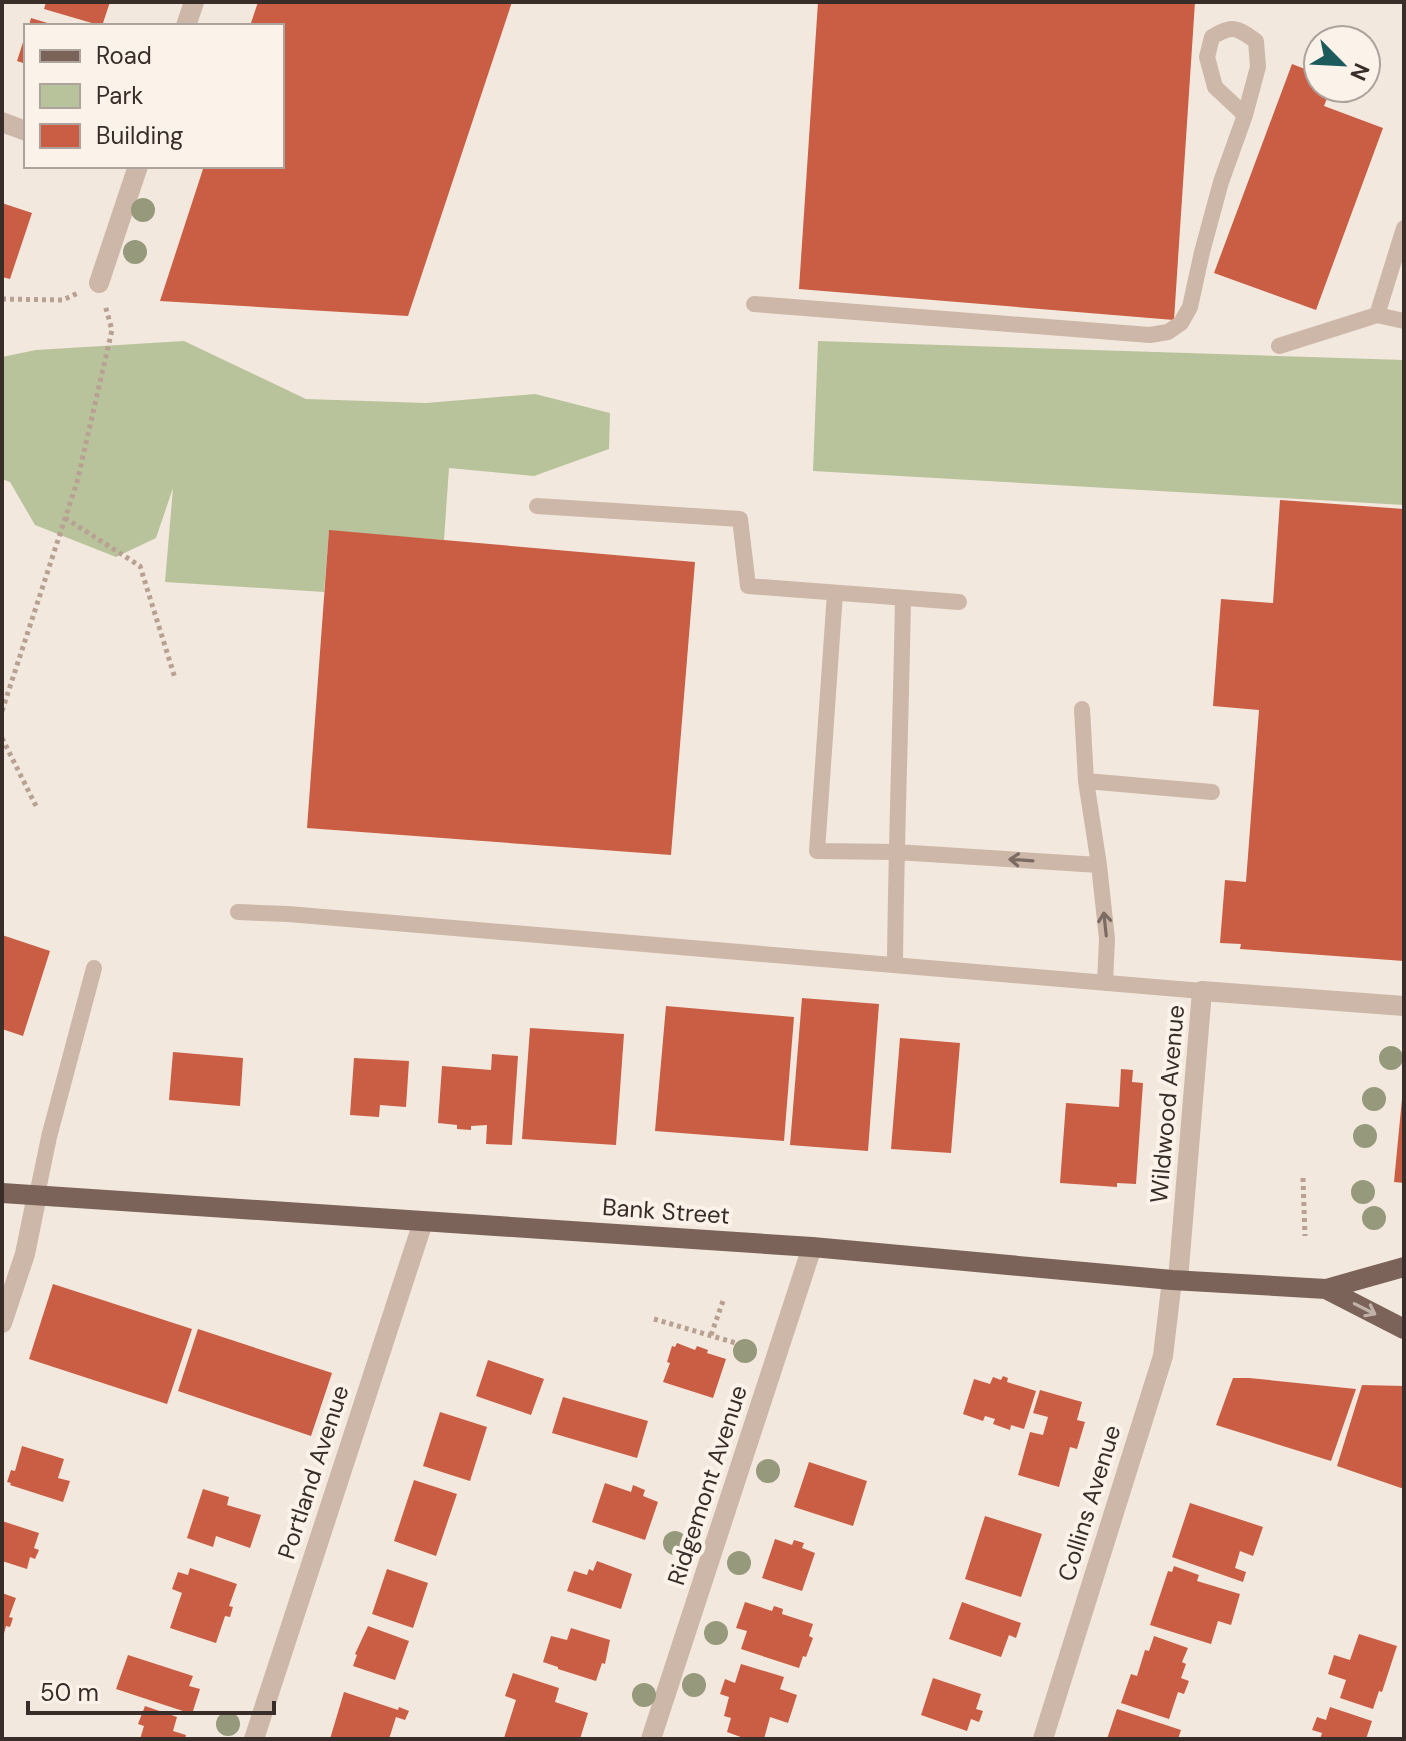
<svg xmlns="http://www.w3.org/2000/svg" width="1406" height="1741" font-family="'DM Sans',sans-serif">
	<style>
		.green { fill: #b8c39c }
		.building { fill: #ca5e44 }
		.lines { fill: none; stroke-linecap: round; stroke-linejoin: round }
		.path { stroke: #b8a192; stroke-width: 5; stroke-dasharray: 4 4; stroke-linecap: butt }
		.lane { stroke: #ccb7a8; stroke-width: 16 }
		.street { stroke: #ccb7a8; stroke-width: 20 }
		.primary { stroke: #7b6359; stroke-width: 20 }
		.tree { fill: #96997b }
		.oneway { stroke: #7b6b62 }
		.oneway2 { stroke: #c1b2a9 }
		.labels { text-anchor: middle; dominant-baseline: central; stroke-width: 8; stroke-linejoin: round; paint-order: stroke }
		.street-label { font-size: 24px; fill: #392d29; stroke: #fbf2ea }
	</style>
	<rect width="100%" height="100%" fill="#f3e8dd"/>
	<path class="green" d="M184 341 306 399 426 403 535 394 610 413 609 449 534 476 449 468 444 540 329 531 324 592 165 582 173 488 156 538 116 557 35 525 10 482 2 479V357L36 350Z
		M818 341 1404 360V505L813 471Z"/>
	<path class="building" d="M46 2H110L102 26 44 9Z
		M258 2H512L408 316 160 301 204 166H282V26H250Z
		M818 2H1195L1174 320 799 289Z
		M31 18 54 25V26H29Z
		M25 36H26V64L17 61Z
		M1292 64 1318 74V88H1331L1324 106 1383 128 1316 310 1214 273Z
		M2 203 32 213 10 279 2 277Z
		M1280 500 1404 509V961L1240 949 1241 944 1220 943 1225 880 1246 882 1259 710 1213 706 1221 599 1273 603Z
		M329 530 695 562 671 855 307 828Z
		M2 935 50 951 23 1036 2 1029Z
		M802 998 879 1004 868 1151 790 1145Z
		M666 1006 794 1017 784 1141 655 1131Z
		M530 1028 624 1034 616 1145 522 1139Z
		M900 1038 960 1043 951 1153 891 1149Z
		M173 1052 243 1058 240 1106 169 1100Z
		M492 1054 518 1056 512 1145 486 1144 487 1125 471 1126V1130L457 1129V1125L438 1123 442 1066 491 1070Z
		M354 1058 409 1061 406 1107 380 1105 379 1117 350 1115Z
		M1121 1069 1133 1070 1132 1082 1143 1083 1136 1184 1117 1183V1187L1060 1183 1066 1103 1119 1107Z
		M1402 1099H1404V1183L1394 1182Z
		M53 1284 192 1329 167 1404 29 1359Z
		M198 1329 332 1373 311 1436 178 1391Z
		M677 1343 695 1350 697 1346 708 1350 707 1353 726 1359 713 1398 663 1382 670 1363 667 1362 672 1346 675 1347Z
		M488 1360 544 1379 531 1415 476 1396Z
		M1003 1376 1008 1378 1007 1382 1036 1391 1024 1429 1011 1425 1010 1430 993 1424 995 1419 985 1416 983 1421 963 1414 974 1379 990 1384 993 1377 1001 1380Z
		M1233 1378H1249L1356 1389 1331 1461 1216 1425Z
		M1362 1385 1404 1386V1489L1337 1466Z
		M1040 1390 1082 1402 1077 1420 1085 1422 1077 1449 1070 1447 1059 1487 1018 1475 1030 1432 1043 1435 1048 1417 1033 1413Z
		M563 1397 648 1421 637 1458 552 1433Z
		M440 1412 487 1427 470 1481 423 1466Z
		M22 1446 64 1459 58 1478 70 1481 63 1502 10 1485 11 1483 7 1482 11 1470 15 1471Z
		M809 1462 867 1481 853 1526 794 1507Z
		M414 1480 457 1494 436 1556 394 1541Z
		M605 1483 631 1492 633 1485 645 1490 643 1496 658 1502 645 1540 592 1522Z
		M203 1489 229 1497 227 1505 261 1515 250 1548 216 1536 213 1547 187 1538Z
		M1190 1503 1263 1527 1253 1556 1240 1551 1235 1568 1246 1572 1243 1582 1172 1557Z
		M985 1516 1042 1534 1021 1597 965 1579Z
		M2 1521 39 1533 34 1548 39 1550 35 1559 30 1557 27 1569 2 1561Z
		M775 1539 792 1545 794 1540 804 1543 802 1548 815 1553 802 1591 762 1578Z
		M597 1561 632 1574 621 1609 567 1591 574 1571 587 1575 589 1569 593 1571Z
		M1174 1566 1199 1575 1197 1581 1240 1594 1231 1625 1218 1621 1211 1644 1150 1625 1168 1571 1172 1572Z
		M190 1568 237 1584 229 1606 233 1607 230 1617 225 1616 216 1643 170 1628 182 1593 172 1589 178 1572 188 1575Z
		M387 1569 428 1583 413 1628 372 1614Z
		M2 1593 16 1598 9 1617 13 1618 10 1627 6 1626 3 1637Z
		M745 1602 772 1611 774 1606 783 1609 782 1614 813 1624 809 1636 813 1638 806 1657 803 1656 799 1668 741 1649 747 1631 736 1628Z
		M962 1602 1021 1623 1016 1638 1009 1635 1001 1657 949 1639Z
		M368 1626 409 1641 395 1680 353 1666 357 1655 355 1654Z
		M571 1628 610 1640 605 1664 602 1663 596 1681 558 1669V1667L543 1662 551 1636 567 1640Z
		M1359 1634 1397 1646 1382 1692 1379 1691 1373 1709 1340 1698 1346 1680 1328 1674 1334 1655 1350 1660Z
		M1154 1636 1188 1648 1182 1662 1186 1664 1181 1678 1189 1681 1184 1694 1178 1692 1169 1719 1121 1703 1131 1674 1137 1676 1145 1650 1149 1651Z
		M128 1655 193 1676 189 1686 200 1689 192 1714 116 1689Z
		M741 1664 784 1677 780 1689 797 1695 788 1723 770 1717 764 1739H746L727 1732 731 1718 724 1716 729 1697 720 1694 725 1679 735 1683Z
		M513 1673 559 1688 555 1702 588 1713 580 1739 504 1738 516 1700 505 1696Z
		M933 1678 981 1694 976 1709 983 1711 979 1722 971 1719 967 1731 921 1715Z
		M344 1692 398 1710 399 1707 409 1711 405 1720 396 1717 389 1739H330Z
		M145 1706 177 1717 173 1731 186 1735 185 1739H140L144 1726 138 1724Z
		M1330 1707 1372 1721 1366 1739H1320L1322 1733 1312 1730 1317 1717 1326 1720Z
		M1117 1709 1181 1730 1178 1739H1107Z"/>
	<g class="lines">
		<path class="path" d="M2 299 63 300 78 293
			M65 518 140 566 175 678
			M2 711 77 482 112 330 105 305
			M2 738 37 808
			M1303 1178 1305 1236
			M654 1319 753 1348
			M711 1335 723 1301"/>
		<path class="lane" d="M754 304 1150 335 1168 332 1181 323 1190 307 1202 252 1221 182 1245 115 1258 67 1256 41C1237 28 1233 24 1212 37L1207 57 1215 87 1245 115
			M1377 315 1404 321
			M1279 346 1377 315 1404 228
			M537 506 740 519 748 586 959 602
			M835 593 817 851 896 852 1099 865
			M1082 709 1086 781 1099 865 1107 939 1105 983
			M1086 781 1212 792
			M238 912 288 914 1202 991
			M895 965C896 843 901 721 903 598
			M37 1195 49 1137 94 968"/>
		<path class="street" d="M186 26 194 2
			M2 122 26 131
			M99 283 138 166
			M1178 1280 1202 991 1404 1006
			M2 1323 25 1254 37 1195
			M254 1739 423 1222
			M651 1739 812 1247
			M1043 1739 1163 1356 1172 1280"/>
		<path class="primary" d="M2 1193 812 1247 1172 1280 1326 1289 1404 1267
			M1326 1289 1404 1329"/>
	</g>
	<g class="tree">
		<circle cx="143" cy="210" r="12"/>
		<circle cx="135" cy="252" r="12"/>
		<circle cx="1391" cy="1058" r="12"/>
		<circle cx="1374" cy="1099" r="12"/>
		<circle cx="1365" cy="1136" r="12"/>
		<circle cx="1363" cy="1192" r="12"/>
		<circle cx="1374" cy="1218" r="12"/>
		<circle cx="745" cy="1351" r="12"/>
		<circle cx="768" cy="1471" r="12"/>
		<circle cx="675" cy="1543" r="12"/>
		<circle cx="739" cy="1563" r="12"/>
		<circle cx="716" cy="1633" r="12"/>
		<circle cx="694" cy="1685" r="12"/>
		<circle cx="644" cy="1695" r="12"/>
		<circle cx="228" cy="1724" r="12"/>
	</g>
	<defs><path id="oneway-shaft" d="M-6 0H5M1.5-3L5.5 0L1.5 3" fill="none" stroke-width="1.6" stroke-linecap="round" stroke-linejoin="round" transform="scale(2)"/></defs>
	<g class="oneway">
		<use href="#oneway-shaft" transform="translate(1021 860) rotate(-176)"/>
		<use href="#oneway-shaft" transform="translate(1105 924) rotate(-96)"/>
	</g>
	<use class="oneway2" href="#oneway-shaft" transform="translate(1365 1309) rotate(27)"/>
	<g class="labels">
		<g class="street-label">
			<text transform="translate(1167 1104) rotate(-85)">Wildwood Avenue</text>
			<text transform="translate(666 1211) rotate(4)">Bank Street</text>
			<text transform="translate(313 1472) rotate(-72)">Portland Avenue</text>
			<text transform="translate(707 1485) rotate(-72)">Ridgemont Avenue</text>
			<text transform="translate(1089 1503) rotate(-73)">Collins Avenue</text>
		</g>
	</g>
	<rect width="1406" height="1741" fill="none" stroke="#392d29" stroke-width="8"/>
	<rect x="24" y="24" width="260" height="144" fill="#fbf2ea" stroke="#ada39d" stroke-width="2"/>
	<rect x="40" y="50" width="40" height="12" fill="#7b6359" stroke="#ada39d" stroke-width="2"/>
	<text x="96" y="64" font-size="24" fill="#392d29">Road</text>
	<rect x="40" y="84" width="40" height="24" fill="#b8c39c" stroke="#ada39d" stroke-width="2"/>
	<text x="96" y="104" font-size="24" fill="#392d29">Park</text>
	<rect x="40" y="124" width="40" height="24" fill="#ca5e44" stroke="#ada39d" stroke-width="2"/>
	<text x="96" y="144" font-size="24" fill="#392d29">Building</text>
	<g transform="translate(1342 64) rotate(114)"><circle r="38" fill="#fbf2ea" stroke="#ada39d" stroke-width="2"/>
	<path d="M0-6L14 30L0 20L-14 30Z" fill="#1c5b5c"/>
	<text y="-12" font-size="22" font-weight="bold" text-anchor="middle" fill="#392d29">N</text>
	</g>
	<path d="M28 1701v12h246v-12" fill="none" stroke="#392d29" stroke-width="4"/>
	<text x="40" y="1701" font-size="24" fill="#392d29" stroke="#fbf2ea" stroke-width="6" paint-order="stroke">50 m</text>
</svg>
